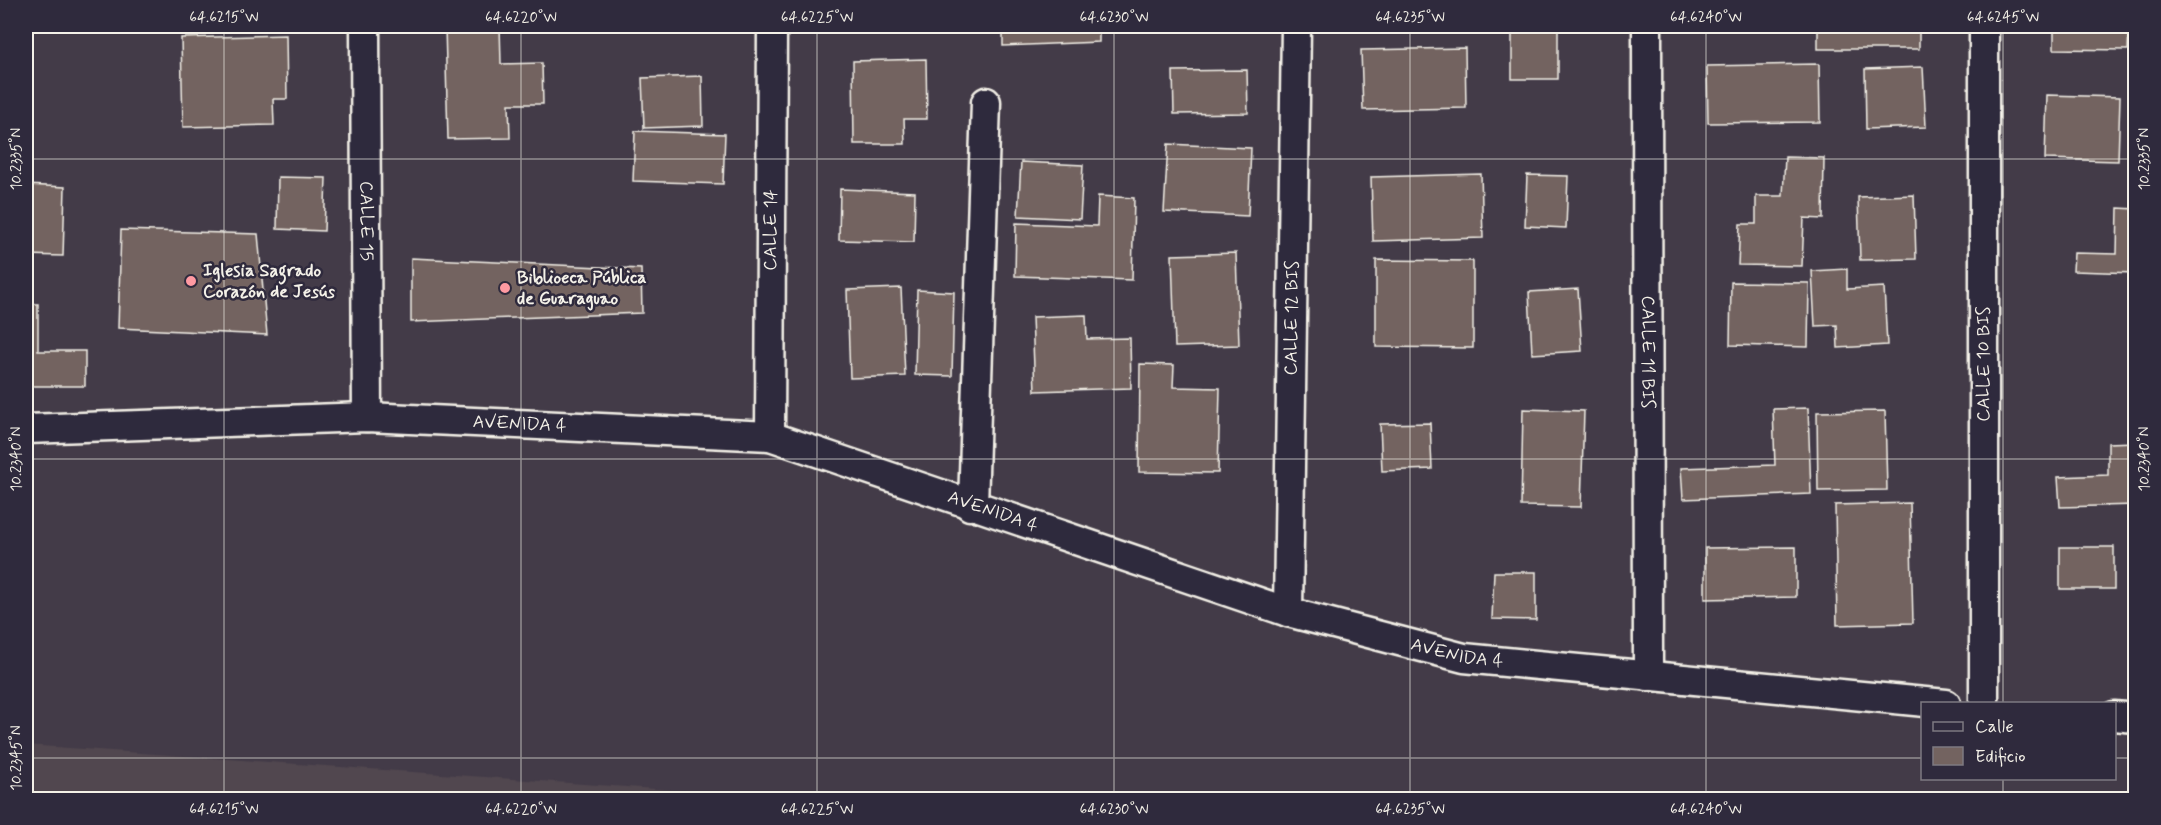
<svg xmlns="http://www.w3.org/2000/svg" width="2161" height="825" font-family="Mynerve,sans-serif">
	<rect width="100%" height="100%" fill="#433b48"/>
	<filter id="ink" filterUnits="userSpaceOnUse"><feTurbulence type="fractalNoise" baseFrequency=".0167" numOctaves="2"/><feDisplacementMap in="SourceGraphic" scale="12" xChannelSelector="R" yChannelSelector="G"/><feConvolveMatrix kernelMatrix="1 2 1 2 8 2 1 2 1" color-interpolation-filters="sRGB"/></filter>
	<g filter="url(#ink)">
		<path fill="#51474f" d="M 26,745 L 800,799 L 26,799 Z"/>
		<path fill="#736360" stroke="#f4f1e8" stroke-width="1.5" d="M 445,26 L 500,26 L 501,64 L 542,63 L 543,104 L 509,104 L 510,138 L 448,139 Z
			M 1003,26 L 1099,26 L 1099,42 L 1003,46 Z
			M 1818,26 L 1919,26 L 1919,49 L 1818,49 Z
			M 2054,26 L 2136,26 L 2136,28 L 2129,28 L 2128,50 L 2054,49 Z
			M 1512,28 L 1558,28 L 1558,79 L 1512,79 Z
			M 286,35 L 287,99 L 273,99 L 274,125 L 183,127 L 181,38 Z
			M 1465,48 L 1466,108 L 1363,110 L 1361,50 Z
			M 926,59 L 927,119 L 904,119 L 905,144 L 854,144 L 853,61 Z
			M 1819,64 L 1820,122 L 1708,123 L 1707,66 Z
			M 1923,67 L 1926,127 L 1866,129 L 1865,69 Z
			M 1247,70 L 1248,113 L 1174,114 L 1173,71 Z
			M 702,76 L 703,126 L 644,128 L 642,78 Z
			M 2047,95 L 2120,97 L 2118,161 L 2045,159 Z
			M 635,131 L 725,134 L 723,184 L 633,181 Z
			M 1168,144 L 1251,148 L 1248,216 L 1164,212 Z
			M 1785,157 L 1824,158 L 1823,219 L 1804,218 L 1802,266 L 1738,265 L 1740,224 L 1756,224 L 1756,196 L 1783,196 Z
			M 1021,162 L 1083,165 L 1080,219 L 1018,216 Z
			M 1481,174 L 1483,238 L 1373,241 L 1371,177 Z
			M 1527,175 L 1568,176 L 1566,228 L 1525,226 Z
			M 278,177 L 326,178 L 324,231 L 277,229 Z
			M 26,185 L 65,187 L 63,256 L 26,255 Z
			M 840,189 L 915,192 L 914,242 L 839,240 Z
			M 1914,195 L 1916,259 L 1860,260 L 1858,197 Z
			M 1098,196 L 1134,198 L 1132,280 L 1015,276 L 1016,223 L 1097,226 Z
			M 2118,208 L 2136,209 L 2136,273 L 2073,271 L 2074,253 L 2117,254 Z
			M 121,230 L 258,234 L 267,335 L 118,328 Z
			M 1236,253 L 1239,345 L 1175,347 L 1172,255 Z
			M 411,258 L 641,269 L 642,313 L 411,322 Z
			M 1376,260 L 1473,261 L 1473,348 L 1376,347 Z
			M 1847,269 L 1847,289 L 1884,287 L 1887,345 L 1838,348 L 1837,325 L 1815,326 L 1812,271 Z
			M 1731,282 L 1809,283 L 1808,347 L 1730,345 Z
			M 901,288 L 905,376 L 850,378 L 847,290 Z
			M 1578,289 L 1582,351 L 1532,354 L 1529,292 Z
			M 917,290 L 954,292 L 952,376 L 915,375 Z
			M 26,304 L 38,304 L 38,351 L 85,351 L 85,386 L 26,386 Z
			M 1086,315 L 1087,339 L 1130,338 L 1131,388 L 1035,391 L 1032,317 Z
			M 1140,364 L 1174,365 L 1173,387 L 1220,388 L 1218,473 L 1139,472 Z
			M 1808,408 L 1811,494 L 1683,499 L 1681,468 L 1775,465 L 1773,409 Z
			M 1523,409 L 1584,411 L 1581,507 L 1521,506 Z
			M 1885,411 L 1887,490 L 1818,491 L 1817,412 Z
			M 1430,423 L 1432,469 L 1382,471 L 1380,424 Z
			M 2136,442 L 2136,505 L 2060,507 L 2058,477 L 2108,475 L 2108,443 Z
			M 1910,503 L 1913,623 L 1837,625 L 1835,505 Z
			M 1796,547 L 1796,597 L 1705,599 L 1705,548 Z
			M 2060,547 L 2114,547 L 2114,589 L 2060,589 Z
			M 1494,572 L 1536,572 L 1536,620 L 1492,619 Z"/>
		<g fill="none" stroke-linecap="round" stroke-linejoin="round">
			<g stroke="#f4f1e8" stroke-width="33">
				<g id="minor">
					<path id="s1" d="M 365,26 L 367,417"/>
					<path id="s2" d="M 1647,26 L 1648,676"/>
					<path id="s3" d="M 26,429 L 367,417 L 770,436 L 1288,612 L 1464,658 L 1946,704"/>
					<path id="s4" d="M 770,436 L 772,26"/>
					<path d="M 970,506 L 973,505 L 986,102"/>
					<path id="s5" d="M 1288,612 L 1296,26"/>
					<path d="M 1984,704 L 1984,26"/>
					<path d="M 2114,716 L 2136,718"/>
				</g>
			</g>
			<use href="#minor" stroke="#2f2a3d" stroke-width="28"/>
		</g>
	</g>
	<path fill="none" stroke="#f4f1e8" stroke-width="1.5" stroke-opacity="0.45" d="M 224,26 L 224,800M 521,26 L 521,800M 817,26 L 817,800M 1114,26 L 1114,800M 1410,26 L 1410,800M 1706,26 L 1706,800M 2003,26 L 2003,704M 26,159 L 2136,159M 26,459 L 2136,459M 26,758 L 1922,758M 2114,758 L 2136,758M 2003,778 L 2003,800"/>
	<g fill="#ff9aa2" stroke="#2f2a3d" stroke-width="2">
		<circle cx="191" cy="281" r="6"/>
		<circle cx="505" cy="288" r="6"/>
	</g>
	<g text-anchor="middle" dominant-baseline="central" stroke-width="5" stroke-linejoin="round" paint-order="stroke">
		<g font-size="18" fill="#f4f1e8" stroke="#2f2a3d">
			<text stroke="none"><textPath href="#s1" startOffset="195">CALLE 15</textPath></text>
			<text stroke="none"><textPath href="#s4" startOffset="206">CALLE 14</textPath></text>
			<text stroke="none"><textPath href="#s5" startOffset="294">CALLE 12 BIS</textPath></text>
			<text stroke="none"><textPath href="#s2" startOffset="326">CALLE 11 BIS</textPath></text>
			<text transform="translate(1984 364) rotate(-90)">CALLE 10 BIS</text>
			<text stroke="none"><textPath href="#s3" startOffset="494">AVENIDA 4</textPath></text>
			<text stroke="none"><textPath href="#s3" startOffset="980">AVENIDA 4</textPath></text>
			<text stroke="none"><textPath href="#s3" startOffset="1466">AVENIDA 4</textPath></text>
		</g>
		<g font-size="18" font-weight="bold" fill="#f4f1e8" stroke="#2f2a3d" text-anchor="start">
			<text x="203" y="271">Iglesia Sagrado<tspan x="203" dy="21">Corazón de Jesús</tspan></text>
			<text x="517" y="278">Biblioeca Pública<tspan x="517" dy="21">de Guaraguao</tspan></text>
		</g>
	</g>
	<rect width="2161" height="825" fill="none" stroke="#2f2a3d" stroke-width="66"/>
	<rect x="1921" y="702" width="195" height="78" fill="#2f2a3d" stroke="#7e7a81" stroke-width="1.5"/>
	<rect x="1933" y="722" width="30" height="9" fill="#2f2a3d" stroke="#7e7a81" stroke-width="1.5"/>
	<text x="1975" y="732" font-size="18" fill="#f4f1e8">Calle</text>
	<rect x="1933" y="747" width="30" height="18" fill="#736360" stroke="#7e7a81" stroke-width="1.5"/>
	<text x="1975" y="762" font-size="18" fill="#f4f1e8">Edificio</text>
	<rect x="33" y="33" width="2095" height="759" fill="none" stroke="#f4f1e8" stroke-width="2"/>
	<g font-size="15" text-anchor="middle" fill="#f4f1e8">
		<text x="224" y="22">64.6215°W</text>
		<text x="521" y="22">64.6220°W</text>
		<text x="817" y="22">64.6225°W</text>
		<text x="1114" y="22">64.6230°W</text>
		<text x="1410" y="22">64.6235°W</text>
		<text x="1706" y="22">64.6240°W</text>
		<text x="2003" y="22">64.6245°W</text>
		<text transform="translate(2144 159) rotate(-90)" y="5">10.2335°N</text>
		<text transform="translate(16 159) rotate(-90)" y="5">10.2335°N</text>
		<text transform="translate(2144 459) rotate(-90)" y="5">10.2340°N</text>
		<text transform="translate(16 459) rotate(-90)" y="5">10.2340°N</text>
		<text transform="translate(16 758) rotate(-90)" y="5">10.2345°N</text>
		<text x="224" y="814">64.6215°W</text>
		<text x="521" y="814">64.6220°W</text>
		<text x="817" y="814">64.6225°W</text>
		<text x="1114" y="814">64.6230°W</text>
		<text x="1410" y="814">64.6235°W</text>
		<text x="1706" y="814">64.6240°W</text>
	</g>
</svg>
